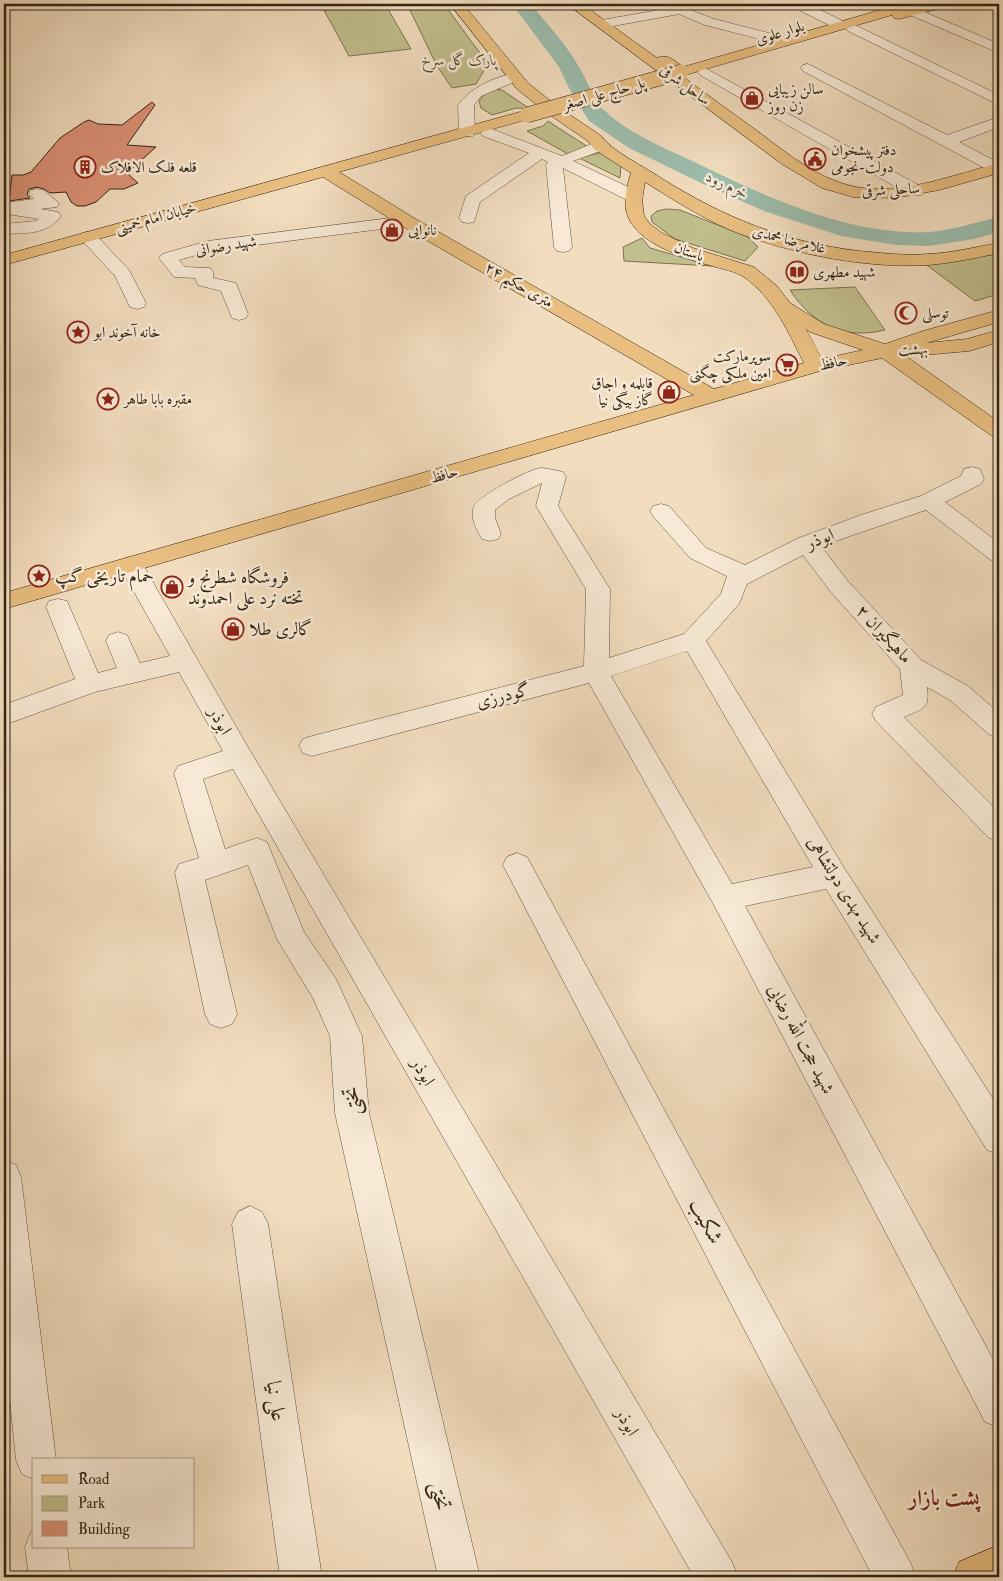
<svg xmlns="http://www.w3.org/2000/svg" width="1003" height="1581" font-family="'IM FELL Double Pica',Amiri,serif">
	<rect width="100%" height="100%" fill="#f2ddbf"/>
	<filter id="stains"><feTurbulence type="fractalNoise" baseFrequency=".004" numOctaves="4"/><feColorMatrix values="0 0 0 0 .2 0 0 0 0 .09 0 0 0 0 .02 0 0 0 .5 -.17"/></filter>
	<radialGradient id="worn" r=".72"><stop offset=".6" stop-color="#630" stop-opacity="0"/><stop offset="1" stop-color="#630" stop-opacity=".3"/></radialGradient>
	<path fill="#c1bf8d" stroke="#7a7250" d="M 385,4 L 411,49 L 349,56 L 324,10 Z
		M 407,4 L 444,4 L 488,64 L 476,84 L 452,88 L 437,66 Z
		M 494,89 L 502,90 L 530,109 L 516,108 L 492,115 L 481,108 L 479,101 L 486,92 Z
		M 548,121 L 588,147 L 568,154 L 527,131 L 543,126 Z
		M 603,152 L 621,164 L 620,178 L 579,158 Z
		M 666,209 L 680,210 L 748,237 L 758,247 L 745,261 L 675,239 L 652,222 L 651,216 L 657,211 Z
		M 642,238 L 650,248 L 712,266 L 624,261 L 623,247 Z
		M 999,254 L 999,294 L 975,301 L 924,263 Z
		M 855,287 L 885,330 C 844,340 813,325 790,290 Z"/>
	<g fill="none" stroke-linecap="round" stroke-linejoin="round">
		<path fill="#9cbdad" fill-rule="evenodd" d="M 512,4 L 531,4 C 546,23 567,45 579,67 C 588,81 593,101 606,112 C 629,133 660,146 688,159 C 760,194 847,236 929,232 C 953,230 976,222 999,217 L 999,232 L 974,239 L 929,246 L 896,245 L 841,236 L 764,211 L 699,182 L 629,148 L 589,121 L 569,88 L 559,67 Z"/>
	</g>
	<path fill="#db9076" stroke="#332614" d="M 152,102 L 155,105 L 127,145 L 156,147 L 127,173 L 138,183 L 124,189 L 110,189 L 96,202 L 85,206 L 77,206 L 71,202 L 66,192 L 50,193 L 44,189 L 37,187 L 29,189 L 27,194 L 30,198 L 9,201 L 12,175 L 23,175 L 31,172 L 60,138 L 84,122 L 89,120 L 98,124 L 122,125 Z"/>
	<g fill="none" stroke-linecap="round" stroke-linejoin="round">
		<g stroke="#63543f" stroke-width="1">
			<path id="minor" d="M 667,4 L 698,4 L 691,10 L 714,19 L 788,38 L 790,41 L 783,45 L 705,25 L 679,14 L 602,28 L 595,24 L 602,20 L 670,8 Z
				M 791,4 L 808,4 L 845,22 L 847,25 L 840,29 L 835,28 L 793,7 Z
				M 913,7 L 999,44 L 999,53 L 908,14 L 906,11 Z
				M 853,24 L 999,95 L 999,105 L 848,31 L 846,28 Z
				M 808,64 L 947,135 L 999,117 L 999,127 L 959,142 L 999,163 L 999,174 L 992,172 L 803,71 L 801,68 L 803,65 Z
				M 705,68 L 922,187 L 924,191 L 922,195 L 910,195 L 700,75 L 698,72 L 700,69 Z
				M 514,73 L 519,74 L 521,77 L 519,80 L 481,96 L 474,105 L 475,133 L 473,136 L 461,136 L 459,133 L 458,105 C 471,87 493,78 514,73 Z
				M 489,128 L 562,156 L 594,143 L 606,143 L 608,146 L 606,149 L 573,161 L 641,193 L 643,197 L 641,201 L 629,201 L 563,168 L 572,247 L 569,251 L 563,252 L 557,251 L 554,247 L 546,165 L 548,162 L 542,159 L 480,202 L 474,222 L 468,223 L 462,222 L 459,218 L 466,196 L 529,153 L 483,136 L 481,133 L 483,130 Z
				M 37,189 L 43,190 L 59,203 L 57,207 L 40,209 L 58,212 L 61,216 C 47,235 25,233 4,234 L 4,224 L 36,221 L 39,219 L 7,214 L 4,210 L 11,202 L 34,199 L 29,194 L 31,190 Z
				M 391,218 L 397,219 L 400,223 L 397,227 L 210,251 L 179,260 L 185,267 L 210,268 L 213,272 L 213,278 L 236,283 L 248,314 L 246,318 L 239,320 L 232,318 L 221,291 L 198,285 L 195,278 L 174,277 L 159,258 L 162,254 L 208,241 Z
				M 88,232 L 94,233 L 129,270 L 146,303 L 144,307 L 137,309 L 130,307 L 115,276 L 79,237 L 82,233 Z
				M 972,467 L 980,469 L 984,479 L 981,484 L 945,502 L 999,543 L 999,563 L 991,560 L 926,510 L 821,546 L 847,580 L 921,660 L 968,686 L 999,713 L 999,738 L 990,735 L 950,700 L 927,687 C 930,710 923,708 904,717 L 999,812 L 999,841 L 989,838 L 876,721 L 872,714 L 876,707 L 903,695 L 900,669 L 831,592 L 803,555 L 747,584 L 739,604 L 706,641 L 843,866 L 999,1108 L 999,1154 L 987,1150 L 826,889 L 745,906 L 999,1370 L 999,1427 L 985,1422 L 715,907 L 589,683 L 312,756 L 303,753 L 299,746 L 303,739 L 312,736 L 584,666 L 586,589 L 536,506 L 542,483 L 509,499 L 495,510 L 495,518 L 501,534 L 498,539 L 490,541 L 482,539 C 477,531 469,516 474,506 C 479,496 529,469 541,468 C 545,468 558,471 563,472 L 566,477 L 558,506 L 610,589 L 609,658 L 684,634 L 721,594 L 727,576 L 690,558 L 653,516 L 650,511 L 653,506 L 661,504 L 669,506 L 706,548 L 745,565 L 799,538 L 861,515 L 921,496 L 961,476 L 964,469 ZM 687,651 L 813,867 L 732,884 L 611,676 Z
				M 131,557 L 139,559 L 143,565 L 249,749 L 732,1562 L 738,1577 L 694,1577 L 233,769 L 203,779 L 225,849 L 257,838 L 267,842 L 304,932 L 336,979 L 362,1036 L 369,1113 L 480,1577 L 438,1577 L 335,1113 L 330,1036 L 313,998 L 277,939 L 248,865 L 205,880 L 237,1014 L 232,1024 L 221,1028 L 210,1024 L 205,1014 L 175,873 L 179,864 L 199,858 L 174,773 L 178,766 L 223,751 L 179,672 L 95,692 L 4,725 L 4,705 L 75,679 L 46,607 L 49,601 L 58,599 L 67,601 L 98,673 L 117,668 L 106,641 L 109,635 L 118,632 L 127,635 L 140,663 L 170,656 L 119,565 L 123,559 Z
				M 517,853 L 527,857 L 910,1562 L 916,1577 L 873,1577 L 503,865 L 507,857 Z
				M 4,1160 L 16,1165 L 21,1177 L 56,1460 L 34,1460 L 34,1479 L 22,1474 L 16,1460 L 4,1340 Z
				M 250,1206 L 262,1212 L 268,1224 L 322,1577 L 280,1577 L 232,1224 L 238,1212 Z
				M 34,1531 L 34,1547 L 67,1547 L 71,1577 L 29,1577 L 25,1547 L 31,1532 Z"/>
		</g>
		<g stroke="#332614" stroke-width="1">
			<path id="major" d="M 4,4 L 21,4 L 19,7 L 4,11 Z
				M 450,4 L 463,4 L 528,83 L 558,107 L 600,135 C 613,152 643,166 661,178 C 725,218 784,242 859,251 C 882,253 905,256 928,254 C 952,253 975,247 999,243 L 999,253 C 976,258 952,263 928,265 C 865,269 786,253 728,229 C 699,216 672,199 645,182 L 642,200 L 644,216 L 650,224 L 662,233 L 693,248 L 754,267 L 777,286 L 790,303 L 824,324 L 885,344 L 923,331 L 999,310 L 999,322 L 926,343 L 967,339 L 999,330 L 999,342 L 969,351 L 924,355 L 917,353 L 914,349 L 916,347 L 900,352 L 999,422 L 999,438 L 992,436 L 882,358 L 820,371 L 4,609 L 4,593 L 694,395 L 402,226 L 323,177 L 4,265 L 4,255 L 527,110 L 532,112 L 535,115 L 532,118 L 339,172 L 414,218 L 714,389 L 804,363 C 788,332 774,298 744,277 C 735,271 722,269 712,266 C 685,258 632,243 626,210 C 624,198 627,185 631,173 L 594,149 L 588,141 L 547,113 L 517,89 ZM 806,329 L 810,332 L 863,350 L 822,359 Z
				M 567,4 L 582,4 L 657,58 C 667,53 675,61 683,67 L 901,4 L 946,4 L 945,7 L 899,19 L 894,18 L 892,15 L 682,76 C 706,94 731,112 756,130 C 791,156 826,187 873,189 C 917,190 957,174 999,163 L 999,173 L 939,190 L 895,198 L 853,197 L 822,188 L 782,164 Z
				M 999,1545 L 999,1577 L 953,1577 L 959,1562 Z"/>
		</g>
		<use href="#minor" fill="#f7e9d5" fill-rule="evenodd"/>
		<use href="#major" fill="#e9be80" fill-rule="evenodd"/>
		<g stroke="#332614" stroke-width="16" stroke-linecap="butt">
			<path id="major-bridge" d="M 527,115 L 681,72"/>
		</g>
		<use href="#major-bridge" stroke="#e9be80" stroke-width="15"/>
	</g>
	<defs>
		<g id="shop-ring" transform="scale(1.125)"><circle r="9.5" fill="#f7e9d5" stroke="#8f2418" stroke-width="1.5"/><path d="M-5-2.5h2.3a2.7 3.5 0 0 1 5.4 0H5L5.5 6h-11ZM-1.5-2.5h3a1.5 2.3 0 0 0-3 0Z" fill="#8f2418"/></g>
		<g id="civic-ring" transform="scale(1.125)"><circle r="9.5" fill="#f7e9d5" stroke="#8f2418" stroke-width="1.5"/><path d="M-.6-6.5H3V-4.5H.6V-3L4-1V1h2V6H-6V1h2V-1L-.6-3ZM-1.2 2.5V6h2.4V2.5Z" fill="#8f2418"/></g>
		<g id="building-ring" transform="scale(1.125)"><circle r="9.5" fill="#f7e9d5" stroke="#8f2418" stroke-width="1.5"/><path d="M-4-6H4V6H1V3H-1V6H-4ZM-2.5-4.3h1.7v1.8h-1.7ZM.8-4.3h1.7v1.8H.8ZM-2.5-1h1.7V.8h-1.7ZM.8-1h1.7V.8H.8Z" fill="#8f2418"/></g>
		<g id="library-ring" transform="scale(1.125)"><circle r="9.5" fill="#f7e9d5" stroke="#8f2418" stroke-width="1.5"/><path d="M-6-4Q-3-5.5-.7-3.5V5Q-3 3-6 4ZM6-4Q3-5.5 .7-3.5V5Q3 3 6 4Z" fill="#8f2418"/></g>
		<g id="mosque-ring" transform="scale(1.125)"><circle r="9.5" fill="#f7e9d5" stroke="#8f2418" stroke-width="1.5"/><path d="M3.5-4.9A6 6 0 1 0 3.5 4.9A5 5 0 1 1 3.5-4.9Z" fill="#8f2418"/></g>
		<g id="sight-ring" transform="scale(1.125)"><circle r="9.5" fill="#f7e9d5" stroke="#8f2418" stroke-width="1.5"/><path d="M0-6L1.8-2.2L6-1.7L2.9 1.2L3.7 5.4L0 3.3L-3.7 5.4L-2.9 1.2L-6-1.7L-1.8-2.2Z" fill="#8f2418"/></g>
		<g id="supermarket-ring" transform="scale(1.125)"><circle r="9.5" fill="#f7e9d5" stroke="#8f2418" stroke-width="1.5"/><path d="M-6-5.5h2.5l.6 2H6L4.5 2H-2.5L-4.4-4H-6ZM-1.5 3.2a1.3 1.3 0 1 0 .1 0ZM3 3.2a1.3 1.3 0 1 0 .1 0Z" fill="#8f2418"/></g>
	</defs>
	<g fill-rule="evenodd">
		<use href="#shop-ring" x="752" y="98"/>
		<use href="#civic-ring" x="815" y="159"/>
		<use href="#building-ring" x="85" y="167"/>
		<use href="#shop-ring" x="392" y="230"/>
		<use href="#library-ring" x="797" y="272"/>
		<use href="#mosque-ring" x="906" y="313"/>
		<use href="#sight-ring" x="78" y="332"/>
		<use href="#supermarket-ring" x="787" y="365"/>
		<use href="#shop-ring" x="669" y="392"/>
		<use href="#sight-ring" x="108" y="399"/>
		<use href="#sight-ring" x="39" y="576"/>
		<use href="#shop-ring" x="172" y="587"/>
		<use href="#shop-ring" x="233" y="629"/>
	</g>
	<g text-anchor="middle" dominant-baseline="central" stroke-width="5" stroke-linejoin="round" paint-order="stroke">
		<g font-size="15" fill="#332614" stroke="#f7e9d5">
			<text transform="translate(780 33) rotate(-17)">بلوار علوی</text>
			<text transform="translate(685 85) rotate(36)">ساحل شرقی</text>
			<text transform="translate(604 94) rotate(-16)">پل حاج علی اصغر</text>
			<text transform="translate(891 190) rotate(-3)">ساحلی شرقی</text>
			<text transform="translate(156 218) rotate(-15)">خیابان امام خمینی</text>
			<text transform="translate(789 240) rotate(14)">غلامرضا محمدی</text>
			<text transform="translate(226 246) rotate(-9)">شهید رضوانی</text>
			<text transform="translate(689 252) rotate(20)">باستان</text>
			<text transform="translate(519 285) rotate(30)">۲۴ متری حکیم</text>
			<text transform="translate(913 350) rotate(-3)">بهشت</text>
			<text transform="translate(833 363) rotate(-13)">حافظ</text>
			<text transform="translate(444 475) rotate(-16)">حافظ</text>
		</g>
		<g font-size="15" font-style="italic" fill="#564c32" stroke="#f7e9d5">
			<text x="459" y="60">پارک گل سرخ</text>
		</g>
		<g font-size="15" fill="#332614" stroke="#f7e9d5" text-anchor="start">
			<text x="768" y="89">سالن زیبایی<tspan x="768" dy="17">زن روز</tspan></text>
			<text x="831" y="150">دفتر پیشخوان<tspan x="831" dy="17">دولت-نجومی</tspan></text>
			<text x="101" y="167">قلعه فلک الافلاک</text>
			<text x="408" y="230">نانوایی</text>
			<text x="813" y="272">شهید مطهری</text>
			<text x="922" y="313">توسلی</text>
			<text x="94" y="332">خانه آخوند ابو</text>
			<text x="771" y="356" text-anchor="end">سوپرمارکت<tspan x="771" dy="17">امین ملکی چگنی</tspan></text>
			<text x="653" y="383" text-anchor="end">قابلمه و اجاق<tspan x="653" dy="17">گاز بیگی نیا</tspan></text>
			<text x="124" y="399">مقبره بابا طاهر</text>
		</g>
		<g font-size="16" font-style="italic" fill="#525342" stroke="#f7e9d5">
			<text transform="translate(727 185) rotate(25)">خرم رود</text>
		</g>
		<g font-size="18" fill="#332614" stroke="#f7e9d5">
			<text transform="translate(820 539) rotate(-22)">ابوذر</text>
			<text transform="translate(884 634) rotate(47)">ماهیگیران ۲</text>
			<text transform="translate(503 696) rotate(-14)">گودرزی</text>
			<text transform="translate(220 721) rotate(61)">ابوذر</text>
			<text transform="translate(844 890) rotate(58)">شهید مهدی دولتشاهی</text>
			<text transform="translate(801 1039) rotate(62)">شهید حجت الله رضایی</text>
			<text transform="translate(423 1072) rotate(60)">ابوذر</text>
			<text transform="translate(627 1422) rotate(60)">ابوذر</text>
		</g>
		<g font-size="18" fill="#332614" stroke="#f7e9d5" text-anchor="start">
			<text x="55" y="576">حمام تاریخی گپ</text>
			<text x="188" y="577">فروشگاه شطرنج و<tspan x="188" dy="21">تخته نرد علی احمدوند</tspan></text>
			<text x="249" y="629">گالری طلا</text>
		</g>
		<g font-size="21" fill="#332614" stroke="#f7e9d5">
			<text transform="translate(352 1101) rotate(-96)">تختی</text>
			<text transform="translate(706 1221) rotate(62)">شکیب</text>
			<text transform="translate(276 1401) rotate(82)">علی نیا</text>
			<text transform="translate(440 1496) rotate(77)">تختی</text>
		</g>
		<g font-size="22" font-weight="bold" fill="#7a1f14" stroke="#f7e9d5">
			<text x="944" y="1498">پشت بازار</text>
		</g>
	</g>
	<rect width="1003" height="1581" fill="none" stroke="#f2ddbf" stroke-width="20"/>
	<rect x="5" y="5" width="993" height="1571" fill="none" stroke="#332614" stroke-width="2.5"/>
	<rect x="10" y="10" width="983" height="1561" fill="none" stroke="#332614"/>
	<rect x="32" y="1458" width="162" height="90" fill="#f7e9d5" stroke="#a99b88"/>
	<rect x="42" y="1475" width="25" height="8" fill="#e9be80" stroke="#a99b88"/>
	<text x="78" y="1484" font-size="15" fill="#332614">Road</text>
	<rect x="42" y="1496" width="25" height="15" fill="#c1bf8d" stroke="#a99b88"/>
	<text x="78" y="1508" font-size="15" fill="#332614">Park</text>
	<rect x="42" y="1521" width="25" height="15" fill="#db9076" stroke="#a99b88"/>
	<text x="78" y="1534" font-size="15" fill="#332614">Building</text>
	<rect width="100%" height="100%" filter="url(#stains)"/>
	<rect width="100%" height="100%" fill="url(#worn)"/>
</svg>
